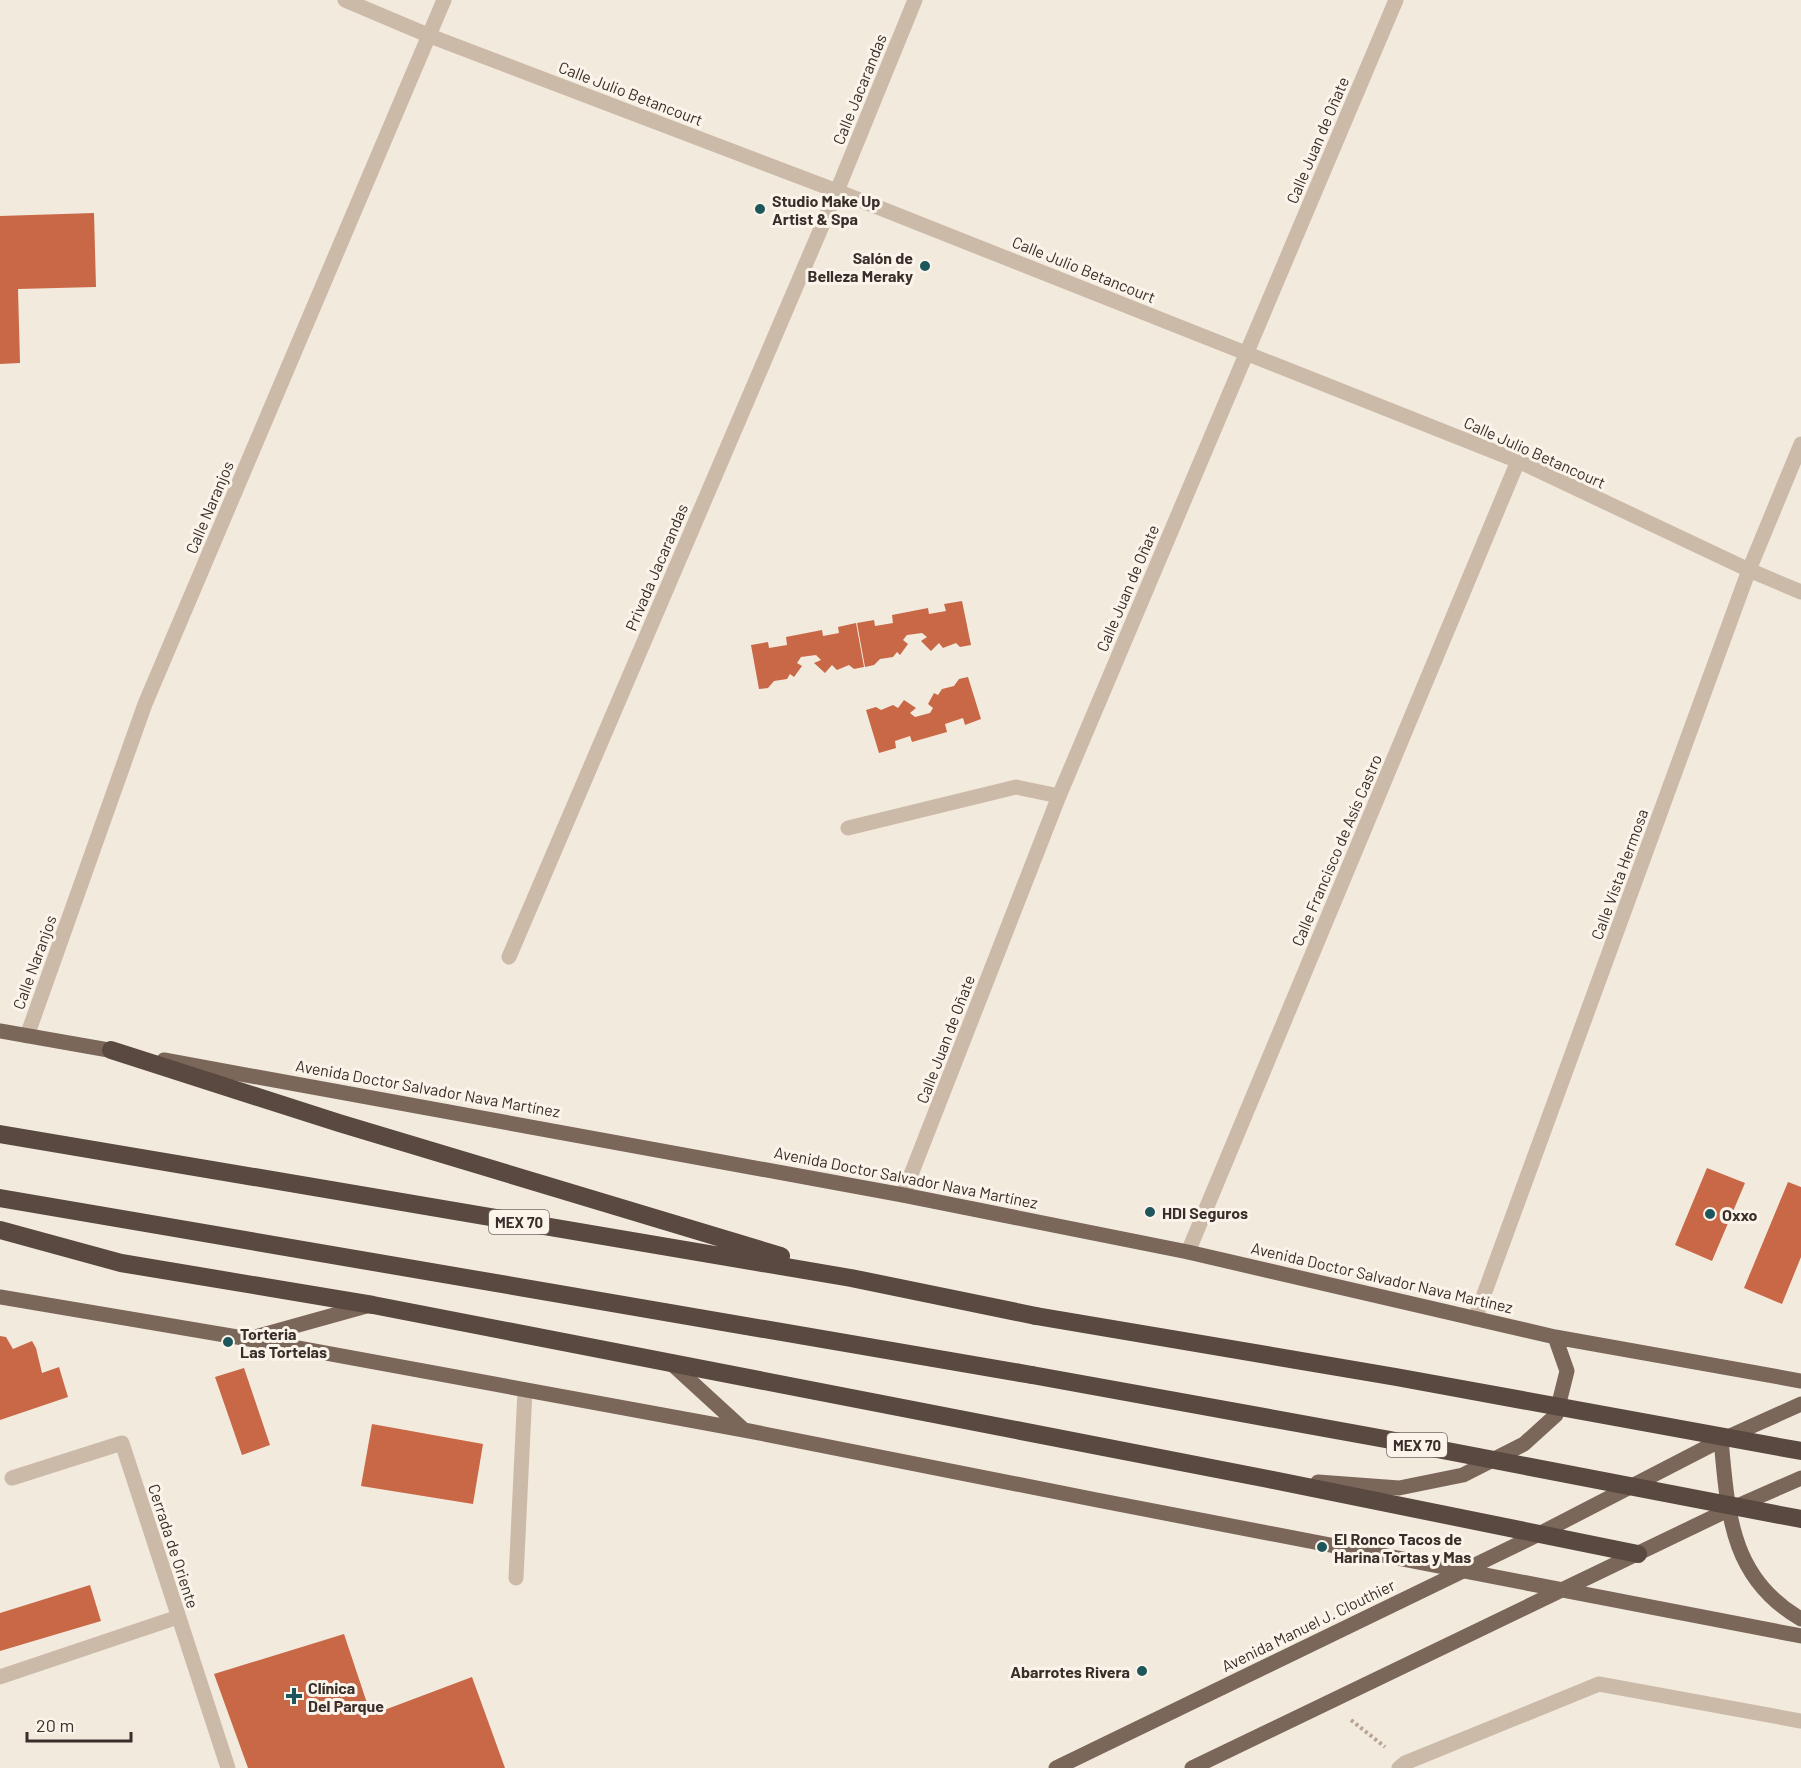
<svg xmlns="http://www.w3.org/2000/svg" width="1801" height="1768" font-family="Barlow,sans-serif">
	<rect width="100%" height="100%" fill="#f3eade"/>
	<path fill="#c96846" d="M 94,213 L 96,287 L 18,289 L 20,363 L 0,364 L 0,216 Z
		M 962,601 L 971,645 L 960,647 L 956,643 L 943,648 L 939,643 L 931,651 L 921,641 L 927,637 L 922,633 L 907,635 L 903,640 L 908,644 L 900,655 L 897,652 L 893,657 L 880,659 L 874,665 L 865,667 L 857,623 L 874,620 L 875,626 L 893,623 L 892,615 L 928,608 L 929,614 L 946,611 L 944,604 Z
		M 856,623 L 864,667 L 854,669 L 849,665 L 837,670 L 832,665 L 825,673 L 814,663 L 821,660 L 816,655 L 801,657 L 797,663 L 802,666 L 794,677 L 790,674 L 787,679 L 774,681 L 768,688 L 759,689 L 751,645 L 768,642 L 769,648 L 787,645 L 786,637 L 822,630 L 823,636 L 839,633 L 838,627 Z
		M 968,677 L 981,719 L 965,725 L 963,718 L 945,724 L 947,732 L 912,742 L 910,736 L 895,741 L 896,748 L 879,753 L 866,710 L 876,707 L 881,710 L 893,705 L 898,708 L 904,700 L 916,708 L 910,713 L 915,717 L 930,713 L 933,708 L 928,704 L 934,693 L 938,695 L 942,689 L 954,686 L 959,679 Z
		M 1707,1168 L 1745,1183 L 1712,1261 L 1675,1245 Z
		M 1788,1182 L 1801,1187 L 1801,1257 L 1782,1304 L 1744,1288 Z
		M 0,1336 L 6,1337 L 13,1349 L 32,1341 L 36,1348 L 42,1373 L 59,1367 L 68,1397 L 0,1420 Z
		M 244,1368 L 270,1445 L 242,1455 L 215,1377 Z
		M 372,1424 L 483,1444 L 473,1504 L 361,1486 Z
		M 90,1585 L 101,1621 L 0,1651 L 0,1613 Z
		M 344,1634 L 371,1715 L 472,1677 L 505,1768 L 248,1768 L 214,1674 Z"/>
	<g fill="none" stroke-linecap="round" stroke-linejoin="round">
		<path stroke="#b8a493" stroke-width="4" stroke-dasharray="3 3" stroke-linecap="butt" d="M 1351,1720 L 1385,1747"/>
		<path stroke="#ccbaa9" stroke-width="15" d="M 345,0 L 430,36 L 837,191 L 1518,461 L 1749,570 L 1801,592
			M 848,828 L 1016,787 L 1059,796
			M 509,957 L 837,191 L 915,0
			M 27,1036 L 145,704 L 444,0
			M 903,1195 L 1059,796 L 1396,0
			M 1188,1252 L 1518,461
			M 1475,1319 L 1749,570 L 1801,444
			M 12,1478 L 122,1443 L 228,1768
			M 516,1578 L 525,1390
			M 0,1677 L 178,1617
			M 1399,1768 L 1405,1763 L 1599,1684 L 1801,1721"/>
		<path stroke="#7b665a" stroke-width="15" d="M 0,1031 L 120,1052
			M 164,1060 L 903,1195 L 1188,1252 L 1555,1337 L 1801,1381
			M 0,1297 L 249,1339 L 744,1430 L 1097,1500 L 1801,1636
			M 255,1337 L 370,1305
			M 673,1365 L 744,1430
			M 1721,1440 C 1728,1513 1730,1578 1801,1619
			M 1318,1482 L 1399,1488 L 1463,1475 L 1524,1444 L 1556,1415 L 1567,1371 L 1555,1337
			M 1056,1768 L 1537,1535 L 1721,1440 L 1801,1404
			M 1192,1768 L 1728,1510 L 1801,1478"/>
		<path stroke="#5a4940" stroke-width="18" d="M 111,1050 L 339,1123 L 781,1256
			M 0,1134 L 851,1278 L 1036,1316
			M 0,1198 L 1032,1375
			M 0,1230 L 121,1263 L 373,1305 L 1268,1479 L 1638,1554"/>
		<path stroke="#5a4940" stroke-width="18" d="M 1036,1316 L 1396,1377 L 1801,1451
			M 1032,1375 L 1385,1439 L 1801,1519"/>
	</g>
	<g fill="#1d575c" stroke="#fbf4eb" stroke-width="2">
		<circle cx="760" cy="209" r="6"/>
		<circle cx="925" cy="266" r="6"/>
		<circle cx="1150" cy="1212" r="6"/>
		<circle cx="1710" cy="1214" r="6"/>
		<circle cx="228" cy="1342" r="6"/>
		<circle cx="1322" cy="1547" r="6"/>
		<circle cx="1142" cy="1671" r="6"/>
		<path d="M291 1687h6v6h6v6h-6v6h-6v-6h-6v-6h6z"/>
	</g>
	<g text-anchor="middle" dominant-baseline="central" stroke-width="6" stroke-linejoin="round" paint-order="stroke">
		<g fill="#fbf4eb" stroke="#736963" stroke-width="1.5">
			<rect x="489" y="1210" width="60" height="24" rx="4.5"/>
			<rect x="1387" y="1433" width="60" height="24" rx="4.5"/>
		</g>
		<g font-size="15" font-weight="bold" fill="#392e29">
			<text x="519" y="1222">MEX 70</text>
			<text x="1417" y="1445">MEX 70</text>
		</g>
		<g font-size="16" fill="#392e29" stroke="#fbf4eb">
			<text transform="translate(859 89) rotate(-68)">Calle Jacarandas</text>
			<text transform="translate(631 93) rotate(21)">Calle Julio Betancourt</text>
			<text transform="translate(1317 140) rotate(-67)">Calle Juan de Oñate</text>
			<text transform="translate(1084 269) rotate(22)">Calle Julio Betancourt</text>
			<text transform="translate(1535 452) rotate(24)">Calle Julio Betancourt</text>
			<text transform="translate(209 507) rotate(-67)">Calle Naranjos</text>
			<text transform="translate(656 567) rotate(-67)">Privada Jacarandas</text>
			<text transform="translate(1127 588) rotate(-67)">Calle Juan de Oñate</text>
			<text transform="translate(1336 850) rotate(-67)">Calle Francisco de Asís Castro</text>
			<text transform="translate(1619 874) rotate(-70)">Calle Vista Hermosa</text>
			<text transform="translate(34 962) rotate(-70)">Calle Naranjos</text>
			<text transform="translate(945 1039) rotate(-69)">Calle Juan de Oñate</text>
			<text transform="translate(428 1088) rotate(10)">Avenida Doctor Salvador Nava Martínez</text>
			<text transform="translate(906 1177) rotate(11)">Avenida Doctor Salvador Nava Martínez</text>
			<text transform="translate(1382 1277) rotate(13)">Avenida Doctor Salvador Nava Martínez</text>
			<text transform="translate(174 1546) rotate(72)">Cerrada de Oriente</text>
			<text transform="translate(1308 1625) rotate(-26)">Avenida Manuel J. Clouthier</text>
		</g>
		<g font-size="16" font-weight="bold" fill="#392e29" stroke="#fbf4eb" text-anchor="start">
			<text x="772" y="200">Studio Make Up<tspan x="772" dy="18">Artist &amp; Spa</tspan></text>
			<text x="913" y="257" text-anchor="end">Salón de<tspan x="913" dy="18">Belleza Meraky</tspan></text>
			<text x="1162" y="1212">HDI Seguros</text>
			<text x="1722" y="1214">Oxxo</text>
			<text x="240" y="1333">Torteria<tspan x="240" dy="18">Las Tortelas</tspan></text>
			<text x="1334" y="1538">El Ronco Tacos de<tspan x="1334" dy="18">Harina Tortas y Mas</tspan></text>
			<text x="1130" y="1671" text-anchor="end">Abarrotes Rivera</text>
			<text x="308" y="1687">Clínica<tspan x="308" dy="18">Del Parque</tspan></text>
		</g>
	</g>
	<path d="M27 1732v9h104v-9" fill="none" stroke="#392e29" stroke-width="3"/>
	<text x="36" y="1732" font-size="18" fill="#392e29" stroke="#fbf4eb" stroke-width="4.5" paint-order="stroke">20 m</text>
</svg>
